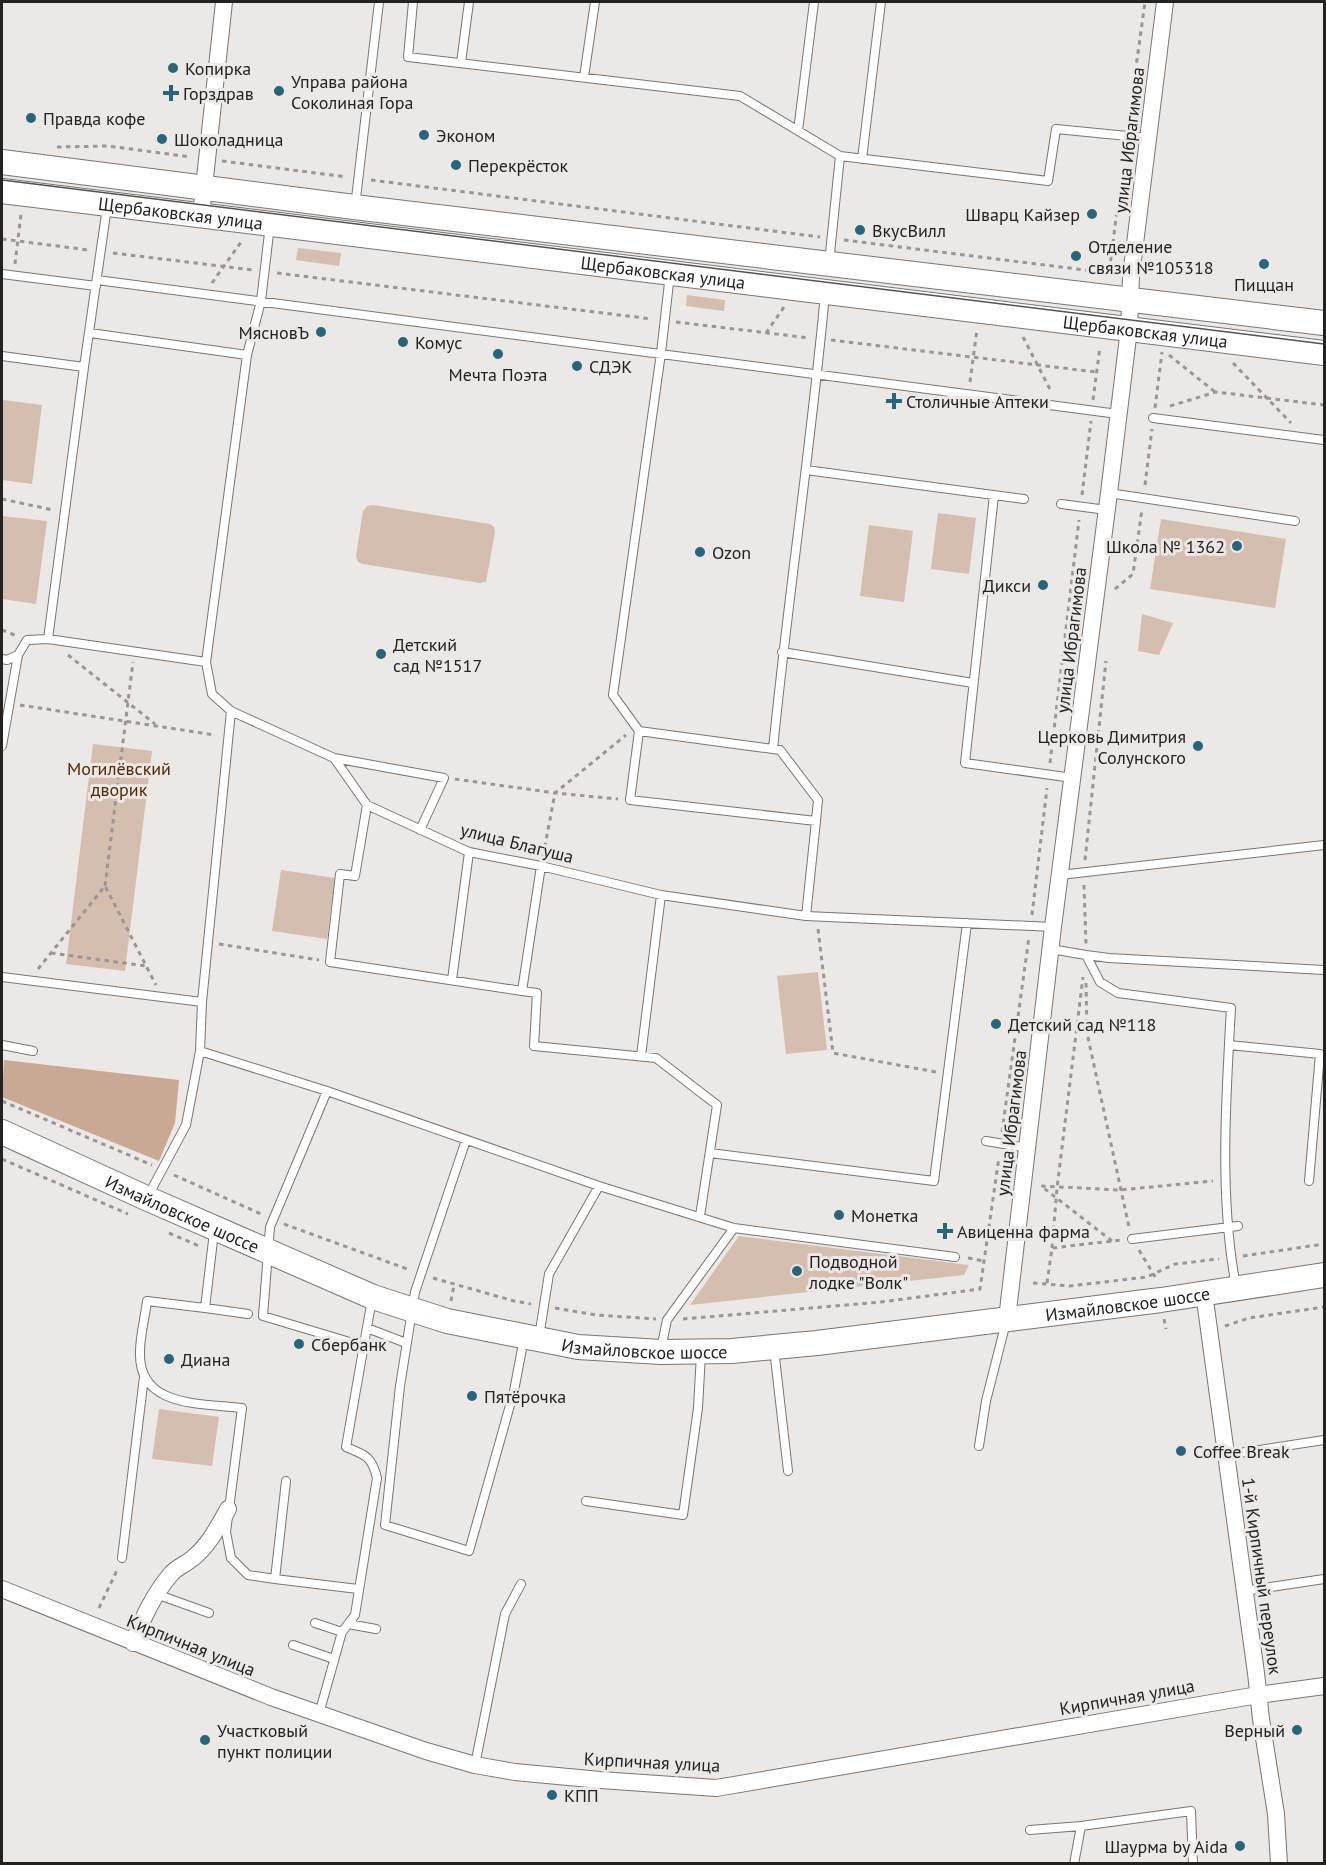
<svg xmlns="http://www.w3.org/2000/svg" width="1326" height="1865" font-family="'PT Sans',sans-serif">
	<rect width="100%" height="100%" fill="#ece8e5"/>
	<path fill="#d5beaf" d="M 298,248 L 341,253 L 339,266 L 296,260 Z
		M 687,295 L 725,300 L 724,311 L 686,306 Z
		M 3,400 L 42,405 L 32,484 L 2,480 Z
		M 373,505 L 490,524 L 494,527 L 495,532 L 486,582 L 480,583 L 363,564 L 358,562 L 356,556 L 363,511 L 367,506 Z
		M 938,513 L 976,518 L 969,574 L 931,569 Z
		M 2,516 L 47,521 L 36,604 L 2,599 Z
		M 1161,519 L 1286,539 L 1275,608 L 1150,589 Z
		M 869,525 L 913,531 L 904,602 L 860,596 Z
		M 1142,614 L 1173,623 L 1159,655 L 1138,651 Z
		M 93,744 L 152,751 L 125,971 L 66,964 Z
		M 281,870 L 335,878 L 327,939 L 272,931 Z
		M 818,972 L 827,1050 L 786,1054 L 777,976 Z
		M 739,1236 L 969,1265 L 964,1275 L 690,1305 Z
		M 159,1409 L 219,1417 L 212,1466 L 152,1459 Z"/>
	<path fill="#c9a993" d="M 4,1060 L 179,1080 L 175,1123 L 159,1161 L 2,1097 Z"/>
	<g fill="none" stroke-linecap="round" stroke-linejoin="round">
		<g stroke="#797572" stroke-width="10">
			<path id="service" d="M 413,2 L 408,57 L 740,96 L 840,156
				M 461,63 L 469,2
				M 584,77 L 595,2
				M 798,131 L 814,2
				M 862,159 L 881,2
				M 355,207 L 379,2
				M 829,263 L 840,156 L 1048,181 L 1056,129 L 1148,138
				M 2,274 L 96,286
				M 670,274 L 661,353 L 613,695 L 639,731 L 780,750 L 818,800 L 816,821
				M 97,280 L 1118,414
				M 90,333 L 247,355
				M 2,356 L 84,367 L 107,207
				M 1153,418 L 1324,440
				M 806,470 L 1024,499
				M 1109,493 L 1295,521
				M 994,495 L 965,763 L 1073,778
				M 1061,504 L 1107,510
				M 48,639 L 84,367
				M 782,652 L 973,683
				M 2,659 L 7,660 L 18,655
				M 206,662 L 247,355 L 261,301 L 270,225
				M 639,731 L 630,800 L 816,821 L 806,916
				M 2,746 L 18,655 L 27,640 L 48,639 L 206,662 L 212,694 L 231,711 L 334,758 L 367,805 L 469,852 L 541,866 L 661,895 L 806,916 L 1053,927
				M 773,749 C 788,597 811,446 825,294
				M 334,758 L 444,778 L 420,830
				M 367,805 L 355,876 L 340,874 L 330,962 L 522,991 L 541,866
				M 1060,875 L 1324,845
				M 1051,949 L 1086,955 L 1100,982 L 1118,993 L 1231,1008 C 1226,1097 1219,1198 1236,1286
				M 1086,955 L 1109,958 L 1324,970
				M 2,977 L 202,1002
				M 452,980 L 469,852
				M 522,991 L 537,993 L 534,1046 L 656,1058 L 717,1105 L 700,1216
				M 2,1045 L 33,1051
				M 1229,1045 L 1320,1054 L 1309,1181
				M 200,1051 L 327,1091 L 599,1186 L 734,1228 L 955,1257
				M 641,1056 L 661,895
				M 327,1091 L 270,1227 L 263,1316 L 363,1346
				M 466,1140 L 415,1292 L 400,1386 L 385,1525 L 469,1551 L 514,1391 L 524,1338
				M 986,1141 L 1028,1148
				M 710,1153 L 934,1181 L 967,923
				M 148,1196 L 186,1125 L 200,1051 L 202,1002 L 231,711
				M 214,1232 L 205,1308 L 248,1314
				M 1132,1239 L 1238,1226
				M 205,1308 L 147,1301 C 145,1318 140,1335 140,1352 C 138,1408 202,1403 242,1408 L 226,1532 L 231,1558 L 248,1575 L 275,1579
				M 367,1328 L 406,1343
				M 539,1337 L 549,1274 L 599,1186
				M 661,1349 L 667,1320 L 734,1228
				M 774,1349 L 788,1471
				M 979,1446 L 986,1401 L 1006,1322
				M 1226,1455 L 1324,1440
				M 286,1481 L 275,1579 L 358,1589
				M 586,1501 L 683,1515 L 698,1408 L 701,1354
				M 122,1558 L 144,1377
				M 1244,1591 L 1324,1579
				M 156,1594 L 209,1613
				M 315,1623 L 342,1632
				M 348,1624 L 376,1629
				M 293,1645 L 334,1659
				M 319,1714 L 342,1632 L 355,1615 L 377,1478 C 372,1457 366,1455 346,1447 L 372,1299
				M 475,1765 L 505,1614 L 521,1584
				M 1030,1830 L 1081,1826
				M 1074,1864 L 1081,1826 L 1191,1811 L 1193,1864"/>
		</g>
		<g stroke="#797572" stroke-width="18">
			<path id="minor" d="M 201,215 L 224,2
				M 1204,1293 L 1256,1673 L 1261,1719 L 1276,1814 L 1279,1864
				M 1007,1319 L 1053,927 L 1109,493 L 1129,329 L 1131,276 L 1165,2
				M 2,1589 L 271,1697 L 426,1751 L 475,1765 L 515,1772 L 600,1780 L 716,1788 L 1258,1695 L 1324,1686
				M 133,1643 C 143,1618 153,1595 171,1574 C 177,1567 186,1564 193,1558 C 209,1545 218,1527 228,1509"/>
		</g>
		<g stroke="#797572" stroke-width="26">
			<g id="secondary">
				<path d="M 2,162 L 354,207 L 1324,323"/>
				<path id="s1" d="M 2,191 L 1324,353"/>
				<path id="s2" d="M 2,1132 L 146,1198 L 373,1297 L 447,1321 L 578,1347 L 661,1352 L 732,1351 L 817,1343 L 1161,1300 L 1324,1275"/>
			</g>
		</g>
		<path stroke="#9a9694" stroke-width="3" stroke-dasharray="4.5 4.5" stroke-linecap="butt" d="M 1128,125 L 1145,2
			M 57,147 L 108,146 L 191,157
			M 222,161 L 347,177
			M 371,180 L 820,237
			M 2,239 L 89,250
			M 844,240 L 1109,273 L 1125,149
			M 113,253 L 253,270
			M 15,264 L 21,214
			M 277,273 L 652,319
			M 212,283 L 241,242
			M 676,322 L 810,338
			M 766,333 L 784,307
			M 1023,337 L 1052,393
			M 831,340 L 1096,372
			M 1169,355 L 1215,392
			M 1233,363 L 1291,423
			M 970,382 L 977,329
			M 1093,400 L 1100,347
			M 1170,406 L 1216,392 L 1324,405
			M 1155,408 L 1162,352
			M 1145,485 L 1152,429
			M 1082,495 L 1091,421
			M 2,499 L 53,510
			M 1115,589 L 1133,574 L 1142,509
			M 2,630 L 17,636
			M 68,655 L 155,724
			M 20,705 L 215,735
			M 1050,763 L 1079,520
			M 455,779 L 555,793 L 618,799
			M 543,856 L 555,793 L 626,735
			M 1085,860 L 1106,661
			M 1084,885 L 1086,944
			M 105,886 L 133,662
			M 1032,915 L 1047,788
			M 818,929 L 833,1053 L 936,1072
			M 219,944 L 319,960
			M 51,953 L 146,966
			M 38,969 L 105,886 L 156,985
			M 1086,983 L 1087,1033 L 1129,1227
			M 2,1101 L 152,1165
			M 1002,1132 L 1029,937
			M 2,1159 L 128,1214
			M 174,1175 L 261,1214
			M 284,1224 L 410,1270
			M 169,1233 L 199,1246
			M 1112,1241 L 1041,1186 L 1120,1190 L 1213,1181
			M 1052,1248 L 1057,1188 L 1083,977
			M 1139,1250 L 1157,1280
			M 1243,1256 L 1324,1244
			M 968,1258 L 984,1261
			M 433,1278 L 514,1301 L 531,1304
			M 1033,1283 L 1070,1286 L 1147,1277 L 1175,1264 L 1219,1259
			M 1047,1283 L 1052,1248 L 1121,1240
			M 451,1301 L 454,1285
			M 555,1308 L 596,1315 L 656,1319
			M 683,1319 L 881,1302 L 980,1289 L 999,1157
			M 1164,1319 L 1166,1329
			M 1225,1326 L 1249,1318 L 1324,1307
			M 99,1608 L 118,1568"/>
		<use href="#service" stroke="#fff" stroke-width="8"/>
		<use href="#minor" stroke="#fff" stroke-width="16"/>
		<use href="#secondary" stroke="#fff" stroke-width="24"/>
		<path stroke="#53504f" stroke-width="1.5" d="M 2,180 L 1324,344"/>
	</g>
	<g fill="#26657b" stroke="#ece8e5" stroke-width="2">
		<circle cx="173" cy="68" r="6"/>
		<circle cx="279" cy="91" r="6"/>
		<path d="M168 84h6v6h6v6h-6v6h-6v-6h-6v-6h6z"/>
		<circle cx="31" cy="118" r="6"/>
		<circle cx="424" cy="135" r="6"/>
		<circle cx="162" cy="139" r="6"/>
		<circle cx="456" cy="165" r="6"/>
		<circle cx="1092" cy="214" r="6"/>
		<circle cx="860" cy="230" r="6"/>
		<circle cx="1076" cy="256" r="6"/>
		<circle cx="1264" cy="264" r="6"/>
		<circle cx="321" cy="332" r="6"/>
		<circle cx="403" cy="342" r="6"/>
		<circle cx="498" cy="354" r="6"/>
		<circle cx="577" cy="366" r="6"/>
		<path d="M891 392h6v6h6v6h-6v6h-6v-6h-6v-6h6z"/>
		<circle cx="1237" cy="546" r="6"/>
		<circle cx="700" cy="552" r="6"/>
		<circle cx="1043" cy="585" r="6"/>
		<circle cx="381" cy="654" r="6"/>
		<circle cx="1198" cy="746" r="6"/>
		<circle cx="996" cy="1024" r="6"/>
		<circle cx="839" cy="1215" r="6"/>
		<path d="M942 1222h6v6h6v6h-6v6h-6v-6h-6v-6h6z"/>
		<circle cx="797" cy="1271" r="6"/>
		<circle cx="299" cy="1344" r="6"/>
		<circle cx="169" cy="1359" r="6"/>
		<circle cx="472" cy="1396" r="6"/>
		<circle cx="1181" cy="1451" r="6"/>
		<circle cx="1297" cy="1730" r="6"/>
		<circle cx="205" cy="1740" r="6"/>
		<circle cx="552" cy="1795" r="6"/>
		<circle cx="1240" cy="1846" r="6"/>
	</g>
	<g text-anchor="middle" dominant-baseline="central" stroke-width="6" stroke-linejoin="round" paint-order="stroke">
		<g font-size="18" fill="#242221" stroke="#ece8e5" text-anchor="start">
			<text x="185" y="68">Копирка</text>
			<text x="291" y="81">Управа района<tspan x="291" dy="21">Соколиная Гора</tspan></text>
			<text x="183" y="93">Горздрав</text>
			<text x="43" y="118">Правда кофе</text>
			<text x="436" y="135">Эконом</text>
			<text x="174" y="139">Шоколадница</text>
			<text x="468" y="165">Перекрёсток</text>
			<text x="1080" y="214" text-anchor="end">Шварц Кайзер</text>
			<text x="872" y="230">ВкусВилл</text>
			<text x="1088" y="246">Отделение<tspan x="1088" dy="21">связи №105318</tspan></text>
			<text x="1264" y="284" text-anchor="middle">Пиццан</text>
			<text x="309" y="332" text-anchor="end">МясновЪ</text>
			<text x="415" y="342">Комус</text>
			<text x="589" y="366">СДЭК</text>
			<text x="498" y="374" text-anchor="middle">Мечта Поэта</text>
			<text x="906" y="401">Столичные Аптеки</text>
			<text x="1225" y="546" text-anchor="end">Школа № 1362</text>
			<text x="712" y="552">Ozon</text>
			<text x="1031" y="585" text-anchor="end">Дикси</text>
			<text x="393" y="644">Детский<tspan x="393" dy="21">сад №1517</tspan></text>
			<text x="1186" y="736" text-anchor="end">Церковь Димитрия<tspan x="1186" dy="21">Солунского</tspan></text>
			<text x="1008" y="1024">Детский сад №118</text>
			<text x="851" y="1215">Монетка</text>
			<text x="957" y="1231">Авиценна фарма</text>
			<text x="809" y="1261">Подводной<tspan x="809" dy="21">лодке "Волк"</tspan></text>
			<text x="311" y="1344">Сбербанк</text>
			<text x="181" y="1359">Диана</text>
			<text x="484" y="1396">Пятёрочка</text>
			<text x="1193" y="1451">Coffee Break</text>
			<text x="217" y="1730">Участковый<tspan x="217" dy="21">пункт полиции</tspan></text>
			<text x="1285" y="1730" text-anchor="end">Верный</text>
			<text x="564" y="1795">КПП</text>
			<text x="1228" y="1846" text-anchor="end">Шаурма by Aida</text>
		</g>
		<g font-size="18" fill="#242221" stroke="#ece8e5">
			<text transform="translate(1129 140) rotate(-83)">улица Ибрагимова</text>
			<text stroke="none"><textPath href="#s1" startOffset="180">Щербаковская улица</textPath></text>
			<text stroke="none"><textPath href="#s1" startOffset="666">Щербаковская улица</textPath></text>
			<text stroke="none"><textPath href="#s1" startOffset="1152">Щербаковская улица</textPath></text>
			<text transform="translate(1071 640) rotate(-83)">улица Ибрагимова</text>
			<text transform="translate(517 843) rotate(14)">улица Благуша</text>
			<text transform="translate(1011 1123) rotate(-83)">улица Ибрагимова</text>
			<text stroke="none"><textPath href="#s2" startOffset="198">Измайловское шоссе</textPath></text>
			<text stroke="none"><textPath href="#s2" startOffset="1170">Измайловское шоссе</textPath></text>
			<text stroke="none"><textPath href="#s2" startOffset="684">Измайловское шоссе</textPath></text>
			<text transform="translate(1262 1576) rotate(82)">1-й Кирпичный переулок</text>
			<text transform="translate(191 1645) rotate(22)">Кирпичная улица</text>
			<text transform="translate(1127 1697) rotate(-10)">Кирпичная улица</text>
			<text transform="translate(652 1762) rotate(3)">Кирпичная улица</text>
		</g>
		<g font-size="18" fill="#502700" stroke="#ece8e5">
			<text x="119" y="768">Могилёвский<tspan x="119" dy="21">дворик</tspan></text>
		</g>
	</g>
	<rect width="1326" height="1865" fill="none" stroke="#242221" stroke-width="6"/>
</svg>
